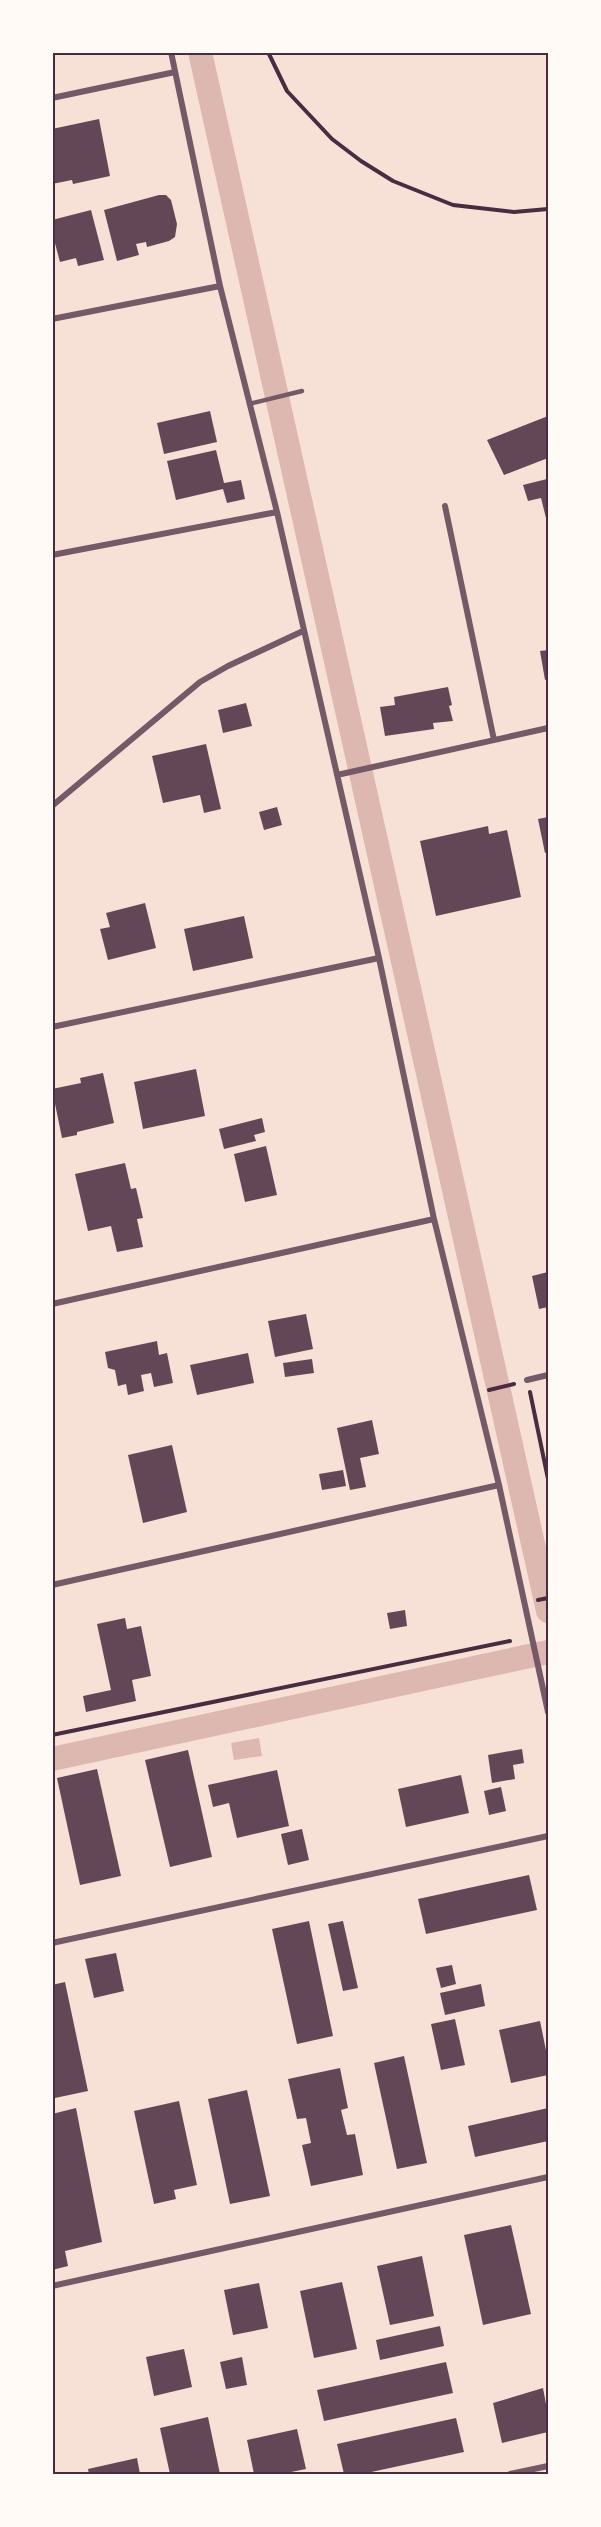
<svg xmlns="http://www.w3.org/2000/svg" width="601" height="2527" font-family="'Space Grotesk',sans-serif">
	<rect width="100%" height="100%" fill="#f7e1d7"/>
	<path fill="#dcb8b0" d="M 259,1738 L 262,1756 L 234,1760 L 231,1743 Z"/>
	<g fill="none" stroke-linecap="round" stroke-linejoin="round">
		<path stroke="#dcb8b0" stroke-width="24" d="M 200,52 L 548,1611
			M 52,1759 L 548,1652"/>
	</g>
	<path fill="#644757" d="M 99,119 L 110,176 L 73,184 L 72,180 L 52,184 L 52,129 Z
		M 159,195 L 166,195 L 171,200 L 177,224 L 175,237 L 169,241 L 147,247 L 146,242 L 136,244 L 139,255 L 117,261 L 104,210 Z
		M 91,210 L 104,260 L 78,266 L 76,258 L 60,262 L 52,232 L 52,220 Z
		M 210,411 L 217,442 L 164,454 L 157,423 Z
		M 548,416 L 548,458 L 504,475 L 487,440 Z
		M 216,450 L 224,483 L 241,480 L 245,499 L 227,503 L 223,489 L 176,500 L 167,461 Z
		M 547,479 L 548,483 L 548,526 L 541,498 L 528,501 L 523,485 Z
		M 548,650 L 548,679 L 545,680 L 540,651 Z
		M 448,687 L 452,705 L 449,706 L 453,721 L 433,723 L 434,729 L 385,736 L 380,707 L 395,705 L 394,697 Z
		M 246,703 L 252,726 L 223,733 L 218,710 Z
		M 206,744 L 221,809 L 204,813 L 200,795 L 163,803 L 152,756 Z
		M 277,807 L 282,825 L 264,830 L 259,812 Z
		M 548,817 L 548,852 L 545,853 L 538,819 Z
		M 488,826 L 489,834 L 507,830 L 521,897 L 436,916 L 420,841 Z
		M 145,903 L 156,948 L 108,960 L 100,929 L 110,927 L 106,913 Z
		M 244,916 L 253,958 L 193,971 L 184,929 Z
		M 196,1069 L 205,1116 L 143,1129 L 134,1082 Z
		M 103,1073 L 114,1123 L 77,1132 L 77,1135 L 62,1138 L 52,1089 L 81,1083 L 80,1078 Z
		M 262,1118 L 265,1132 L 254,1135 L 256,1141 L 224,1149 L 219,1129 Z
		M 266,1146 L 277,1195 L 245,1202 L 234,1154 Z
		M 125,1163 L 131,1189 L 136,1188 L 143,1218 L 137,1219 L 143,1247 L 117,1252 L 111,1226 L 88,1231 L 75,1174 Z
		M 548,1272 L 548,1307 L 539,1309 L 532,1276 Z
		M 306,1314 L 313,1349 L 275,1357 L 268,1321 Z
		M 157,1341 L 159,1355 L 167,1353 L 173,1383 L 154,1387 L 151,1373 L 141,1375 L 144,1391 L 128,1395 L 126,1384 L 118,1386 L 115,1370 L 108,1368 L 105,1352 Z
		M 248,1353 L 254,1383 L 197,1395 L 190,1365 Z
		M 312,1359 L 314,1373 L 285,1377 L 283,1363 Z
		M 372,1420 L 379,1454 L 360,1458 L 366,1487 L 350,1490 L 337,1428 Z
		M 172,1445 L 187,1512 L 143,1523 L 128,1455 Z
		M 343,1470 L 346,1486 L 322,1490 L 319,1474 Z
		M 405,1610 L 407,1626 L 390,1629 L 387,1613 Z
		M 125,1618 L 127,1629 L 141,1626 L 151,1676 L 132,1680 L 136,1701 L 86,1712 L 83,1696 L 111,1690 L 97,1624 Z
		M 522,1749 L 524,1763 L 513,1765 L 515,1779 L 492,1783 L 488,1755 Z
		M 188,1750 L 212,1857 L 170,1867 L 145,1760 Z
		M 97,1769 L 121,1876 L 80,1885 L 57,1778 Z
		M 277,1770 L 289,1826 L 237,1838 L 229,1803 L 213,1807 L 208,1785 Z
		M 461,1775 L 469,1813 L 406,1827 L 398,1789 Z
		M 501,1787 L 506,1811 L 489,1815 L 484,1791 Z
		M 302,1829 L 309,1860 L 288,1865 L 281,1834 Z
		M 529,1875 L 537,1910 L 426,1934 L 418,1899 Z
		M 309,1921 L 333,2036 L 297,2044 L 272,1929 Z
		M 343,1921 L 358,1988 L 343,1991 L 328,1924 Z
		M 116,1953 L 124,1991 L 94,1998 L 85,1959 Z
		M 452,1965 L 456,1984 L 441,1988 L 436,1968 Z
		M 65,1982 L 88,2091 L 55,2098 L 52,2086 L 52,1985 Z
		M 481,1984 L 485,2006 L 445,2015 L 440,1993 Z
		M 455,2019 L 465,2065 L 441,2070 L 431,2024 Z
		M 540,2021 L 548,2060 L 548,2075 L 511,2083 L 499,2030 Z
		M 404,2056 L 427,2163 L 397,2169 L 374,2063 Z
		M 340,2068 L 348,2108 L 341,2110 L 347,2135 L 355,2134 L 363,2175 L 311,2186 L 302,2145 L 311,2143 L 306,2118 L 297,2119 L 288,2079 Z
		M 247,2090 L 270,2196 L 230,2204 L 208,2099 Z
		M 179,2101 L 197,2185 L 174,2190 L 176,2199 L 154,2204 L 134,2111 Z
		M 76,2108 L 102,2242 L 65,2251 L 68,2266 L 52,2270 L 52,2114 Z
		M 548,2108 L 548,2141 L 475,2157 L 468,2126 Z
		M 511,2225 L 531,2314 L 483,2325 L 464,2235 Z
		M 422,2256 L 434,2316 L 390,2325 L 377,2266 Z
		M 342,2282 L 357,2349 L 314,2358 L 300,2291 Z
		M 259,2283 L 268,2328 L 233,2335 L 224,2290 Z
		M 440,2326 L 444,2346 L 380,2360 L 376,2340 Z
		M 184,2349 L 192,2387 L 154,2396 L 146,2357 Z
		M 242,2357 L 247,2385 L 226,2389 L 220,2362 Z
		M 446,2362 L 453,2393 L 324,2421 L 317,2390 Z
		M 543,2388 L 548,2415 L 548,2432 L 502,2443 L 493,2403 Z
		M 208,2417 L 220,2474 L 170,2474 L 160,2428 Z
		M 456,2418 L 464,2452 L 362,2474 L 344,2474 L 337,2444 Z
		M 297,2429 L 306,2469 L 281,2474 L 254,2474 L 247,2440 Z
		M 137,2458 L 140,2474 L 89,2474 L 88,2469 Z"/>
	<g fill="none" stroke-linecap="round" stroke-linejoin="round">
		<path stroke="#4a2c40" stroke-width="4" d="M 268,52 L 287,91 L 332,139 L 361,161 L 393,181 L 453,205 L 514,212 L 548,209
			M 489,1390 L 514,1384
			M 530,1392 L 548,1479
			M 538,1600 L 548,1598
			M 52,1735 L 510,1641"/>
		<path stroke="#755966" stroke-width="4.5" d="M 249,404 L 302,391"/>
		<path stroke="#755966" stroke-width="6" d="M 171,52 L 220,286 L 277,512 L 379,958 L 434,1219 L 499,1485 L 548,1712
			M 52,98 L 175,72
			M 52,319 L 220,286
			M 445,506 L 494,740
			M 52,555 L 277,512
			M 337,775 L 548,728
			M 52,806 L 200,682 L 228,666 L 303,631
			M 52,1027 L 379,958
			M 52,1304 L 434,1219
			M 527,1380 L 548,1375
			M 52,1585 L 499,1485
			M 52,1943 L 548,1836
			M 52,2286 L 548,2177
			M 510,2474 L 548,2466"/>
	</g>
	<rect width="601" height="2527" fill="none" stroke="#fffaf5" stroke-width="108"/>
	<rect x="54" y="54" width="493" height="2419" fill="none" stroke="#4a2c40" stroke-width="2"/>
</svg>
